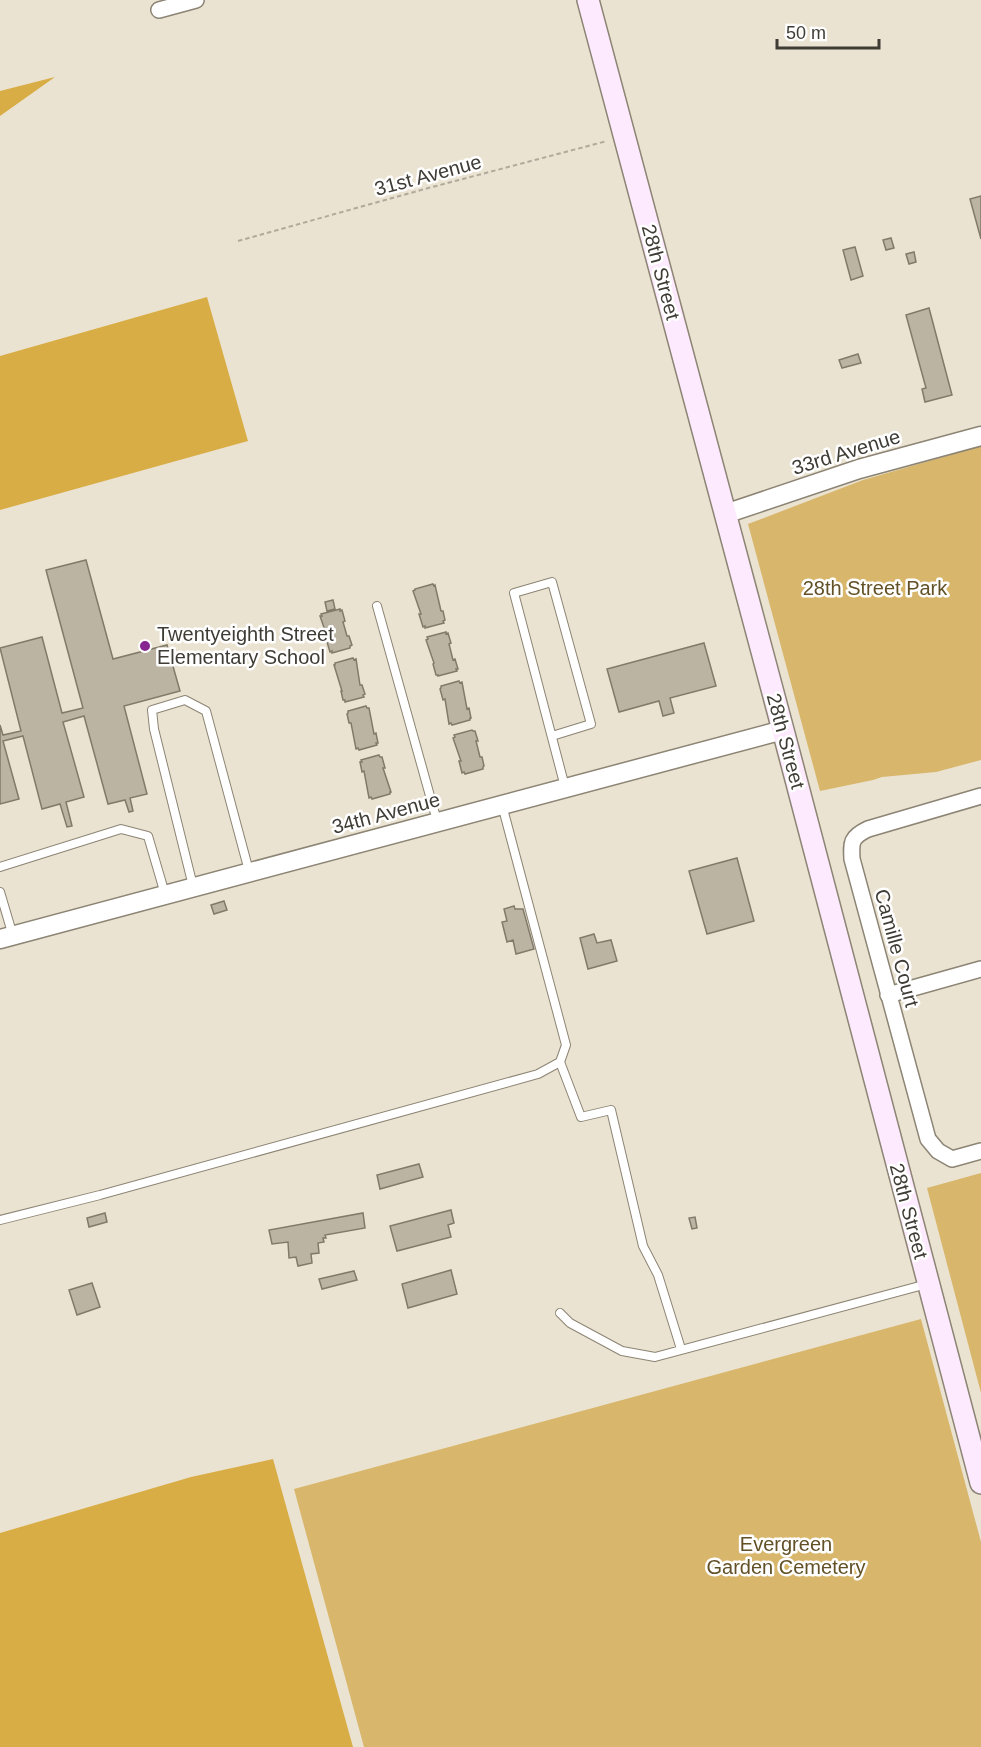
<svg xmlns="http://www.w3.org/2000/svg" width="981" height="1747" font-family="Arial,sans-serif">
	<rect width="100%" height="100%" fill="#ebe3d1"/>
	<path fill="#d8b66b" d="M 981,446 L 981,760 L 936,772 L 882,777 L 873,780 L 820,791 L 748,524 L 863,480 Z
		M 981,1173 L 981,1393 L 927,1188 Z
		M 921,1319 L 981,1542 L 981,1747 L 364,1747 L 294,1489 Z"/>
	<path fill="#d9ad46" d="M 55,77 L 0,116 L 0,91 Z
		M 207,297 L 248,441 L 0,510 L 0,356 Z
		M 273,1459 L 353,1747 L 0,1747 L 0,1533 L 191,1477 Z"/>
	<path fill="#bcb4a3" stroke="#817a6a" stroke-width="1.5" d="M 981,196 L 981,239 L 970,199 Z
		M 891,238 L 894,248 L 886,250 L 883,240 Z
		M 855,247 L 863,276 L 851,280 L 843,250 Z
		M 914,252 L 916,262 L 909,264 L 906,254 Z
		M 929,308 L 952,395 L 925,402 L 922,389 L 926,388 L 906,315 Z
		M 858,354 L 861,363 L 842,368 L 839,360 Z
		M 86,560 L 113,659 L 167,645 L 180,691 L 124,706 L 147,794 L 130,798 L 133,811 L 129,812 L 125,800 L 108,804 L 84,716 L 63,722 L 84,797 L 66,802 L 72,826 L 67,827 L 60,804 L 42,809 L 23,736 L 3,741 L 19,799 L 0,804 L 0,725 L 3,735 L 21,731 L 0,648 L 42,637 L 62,713 L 83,708 L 46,570 Z
		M 433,584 L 434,586 L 435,585 L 441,611 L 443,611 L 445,620 L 443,621 L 444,623 L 425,628 L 425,626 L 423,627 L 419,614 L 421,614 L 413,591 L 415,590 L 415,589 Z
		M 333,600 L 335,609 L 327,611 L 325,602 Z
		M 340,609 L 340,611 L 342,610 L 345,621 L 343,622 L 347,636 L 349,636 L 352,645 L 350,646 L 350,648 L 332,653 L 332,651 L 330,652 L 327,642 L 329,642 L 320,616 L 322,616 L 321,614 Z
		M 446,632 L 446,634 L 448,633 L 451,643 L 449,644 L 453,660 L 455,659 L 458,669 L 456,669 L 457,671 L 438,676 L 438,675 L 436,675 L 433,664 L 434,663 L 426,640 L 428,639 L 427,637 Z
		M 704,643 L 716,686 L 670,698 L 674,713 L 663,716 L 659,701 L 619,712 L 607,669 Z
		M 353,658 L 354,660 L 356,659 L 360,685 L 362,685 L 365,694 L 363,695 L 364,697 L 345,702 L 345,700 L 343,700 L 341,691 L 342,691 L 334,665 L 335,665 L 335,663 Z
		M 459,681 L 460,683 L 462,682 L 467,709 L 469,708 L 471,718 L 470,718 L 470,720 L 452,725 L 451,723 L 449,724 L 445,699 L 443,700 L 440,689 L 441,688 L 441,686 Z
		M 366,706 L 367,708 L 369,708 L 374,734 L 376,733 L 378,743 L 376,743 L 377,745 L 359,750 L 358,748 L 356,749 L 351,723 L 349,723 L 347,714 L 348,713 L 348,711 Z
		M 472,730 L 473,731 L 475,731 L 478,741 L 476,741 L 480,757 L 482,757 L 484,766 L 483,767 L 483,769 L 465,774 L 464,772 L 462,773 L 459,761 L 461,761 L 453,738 L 455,737 L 454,735 Z
		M 379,755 L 380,757 L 382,757 L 385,768 L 383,768 L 391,792 L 390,792 L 390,794 L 372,799 L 371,797 L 369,798 L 364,771 L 362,772 L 360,762 L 362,762 L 361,760 Z
		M 737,858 L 754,921 L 707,934 L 689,871 Z
		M 224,901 L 227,910 L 214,914 L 211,905 Z
		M 514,906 L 515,909 L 523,909 L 534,949 L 516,954 L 513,940 L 507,942 L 502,922 L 507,921 L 504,909 Z
		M 594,934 L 597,943 L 611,940 L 617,961 L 588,969 L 580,938 Z
		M 419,1164 L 423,1177 L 380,1189 L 377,1175 Z
		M 451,1210 L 454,1223 L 448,1225 L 451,1237 L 397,1251 L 390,1226 Z
		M 105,1213 L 107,1222 L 89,1227 L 87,1218 Z
		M 363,1213 L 365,1228 L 325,1235 L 326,1238 L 323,1238 L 324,1242 L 318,1243 L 319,1253 L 311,1254 L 312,1263 L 298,1266 L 296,1257 L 289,1258 L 288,1242 L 272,1244 L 269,1230 Z
		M 695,1217 L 697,1228 L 692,1229 L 689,1218 Z
		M 451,1270 L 457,1294 L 408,1308 L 402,1284 Z
		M 354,1271 L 357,1280 L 322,1289 L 319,1279 Z
		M 92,1283 L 100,1307 L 77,1315 L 69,1290 Z"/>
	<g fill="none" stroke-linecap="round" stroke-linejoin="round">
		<g stroke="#8c8474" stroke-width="10">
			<path id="service" d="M 377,606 L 437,821
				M 552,736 L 591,724 L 552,582 L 514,593 L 565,787
				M 0,867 L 121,829 L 148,836 L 165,894
				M 193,886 L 154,729 L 152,710 L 185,700 L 206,711 L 249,871
				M 0,892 L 13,936
				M 560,1062 L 581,1117 L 611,1110 L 643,1246 L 658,1275 L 681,1349
				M 0,1220 L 100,1195 L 538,1074 L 560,1062 L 566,1045 L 502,805
				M 560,1313 L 570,1323 L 622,1351 L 655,1357 L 927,1284"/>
		</g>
		<g stroke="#8c8474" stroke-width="18">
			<path id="minor" d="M 159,10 L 196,0
				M 981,796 L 868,829 C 851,837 851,842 852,859 L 928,1139 L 938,1151 L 952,1159 L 981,1151
				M 888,995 L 981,969"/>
		</g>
		<g stroke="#8c8474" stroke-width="21">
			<path id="tertiary" d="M 725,514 L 859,469 L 981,436
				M 0,939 L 783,730"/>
		</g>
		<g stroke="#8c8474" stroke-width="24">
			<path id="secondary" d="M 588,0 L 783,730 L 981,1483"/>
		</g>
		<path stroke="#b1aa9c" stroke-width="2" stroke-dasharray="4.5 3" stroke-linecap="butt" d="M 238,241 L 421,190 L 607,141"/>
		<use href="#service" stroke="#fff" stroke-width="8"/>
		<use href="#minor" stroke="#fff" stroke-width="15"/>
		<use href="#tertiary" stroke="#fff" stroke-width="18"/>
		<use href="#secondary" stroke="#fdeafe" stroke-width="21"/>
	</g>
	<circle fill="#862791" stroke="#fff" stroke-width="2" cx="145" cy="646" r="6"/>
	<g text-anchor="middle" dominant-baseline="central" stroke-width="5" stroke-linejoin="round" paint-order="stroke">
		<g font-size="20" fill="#3f3c35" stroke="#fff">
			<text transform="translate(428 175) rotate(-15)">31st Avenue</text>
			<text transform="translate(661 272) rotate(75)">28th Street</text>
			<text transform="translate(846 452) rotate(-17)">33rd Avenue</text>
			<text transform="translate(786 741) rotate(75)">28th Street</text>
			<text transform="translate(386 813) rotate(-15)">34th Avenue</text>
			<text transform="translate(897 948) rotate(75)">Camille Court</text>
			<text transform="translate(909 1211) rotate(75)">28th Street</text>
		</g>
		<g font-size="20" fill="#625026" stroke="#fff">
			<text x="875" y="588">28th Street Park</text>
			<text x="786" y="1544">Evergreen<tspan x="786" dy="23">Garden Cemetery</tspan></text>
		</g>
		<g font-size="20" fill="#3f3c35" stroke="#fff" text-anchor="start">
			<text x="157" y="634">Twentyeighth Street<tspan x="157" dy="23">Elementary School</tspan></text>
		</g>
	</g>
	<path d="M777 39v9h102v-9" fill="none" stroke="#3f3c35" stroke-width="3"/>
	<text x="786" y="39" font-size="18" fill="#3f3c35" stroke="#ffffff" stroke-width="4.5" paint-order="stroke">50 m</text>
</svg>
